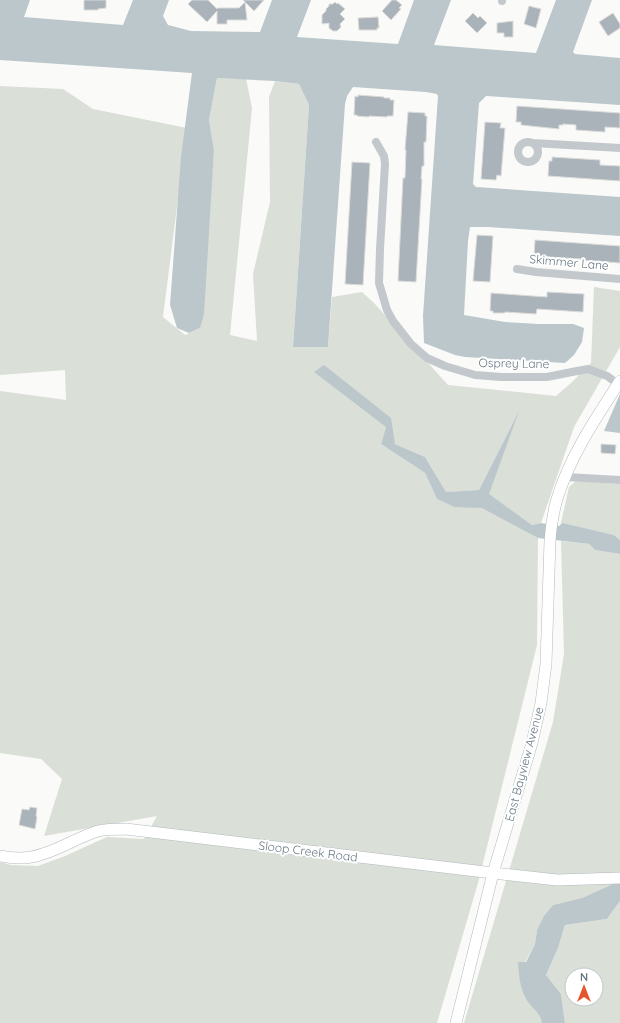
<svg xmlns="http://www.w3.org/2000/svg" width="620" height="1023" font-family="Quicksand,sans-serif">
	<rect width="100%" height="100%" fill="#fafaf8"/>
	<path fill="#dadfd7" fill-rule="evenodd" d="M 217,78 L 246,79 L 252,108 L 230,335 L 257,341 L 253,274 L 270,202 L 269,97 L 275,81 L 299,84 L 309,105 L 293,347 L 328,347 L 332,297 L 362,292 L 374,303 L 448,385 L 556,396 L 571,383 L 591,363 L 594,287 L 620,291 L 620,347 L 574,427 L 541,523 L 532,525 L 488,494 L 517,415 L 479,490 L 446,492 L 425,457 L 395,444 L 386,427 L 381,444 L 425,473 L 437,499 L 454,507 L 482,507 L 538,538 L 537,645 L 478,883 L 437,1023 L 0,1023 L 0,862 L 11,865 L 38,866 L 65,856 L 107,837 L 144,839 L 157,816 L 44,836 L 62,779 L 41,759 L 0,753 L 0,391 L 66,400 L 65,370 L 0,375 L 0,86 L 63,89 L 93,109 L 187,128 L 163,317 L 185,335 L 200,328 L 214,150 L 209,120 Z
		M 576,481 L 620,484 L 620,540 L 614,535 L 563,523 L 560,527 L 569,487 Z
		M 561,541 L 589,544 L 595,550 L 620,554 L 620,883 L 615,883 L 582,898 L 553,905 L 537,930 L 535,944 L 525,962 L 518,962 L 528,1002 L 542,1018 L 542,1023 L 464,1023 L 553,722 L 564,654 Z
		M 620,901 L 620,1023 L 565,1023 L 561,994 L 546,975 L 558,948 L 565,925 L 607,919 ZM 572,975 L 596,975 L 596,999 L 572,999 Z"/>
	<path fill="#bbc7cb" d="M 0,0 L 30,0 L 24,17 L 123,25 L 133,0 L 169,0 L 163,16 L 168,25 L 191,31 L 260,32 L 272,0 L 311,0 L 297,37 L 398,44 L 414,0 L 451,0 L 434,45 L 536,53 L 556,0 L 592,0 L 573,52 L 575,54 L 620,58 L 620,105 L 486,96 L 479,103 L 473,184 L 476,187 L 620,197 L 620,236 L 488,227 L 470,227 L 468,241 L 464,315 L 505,322 L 539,324 L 573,324 L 584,328 L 582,342 L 574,355 L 565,363 L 465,357 L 455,355 L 424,343 L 423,316 L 438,96 L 437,94 L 426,92 L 353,87 L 347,96 L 345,104 L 328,347 L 293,347 L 309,105 L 299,84 L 275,81 L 217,78 L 209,120 L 214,150 L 204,314 L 200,328 L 189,333 L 177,328 L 170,305 L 181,157 L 192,73 L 0,60 Z
		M 324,365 L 391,418 L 395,444 L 425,457 L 446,492 L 479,490 L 519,411 L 489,494 L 532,525 L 541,523 L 559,526 L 563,523 L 614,535 L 620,540 L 620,554 L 595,550 L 589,544 L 538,538 L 482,508 L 454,507 L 437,499 L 425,473 L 381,444 L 386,427 L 314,372 Z
		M 620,394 L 620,433 L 604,431 Z
		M 615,883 L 620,883 L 620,901 L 607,919 L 565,925 L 558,948 L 546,975 L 561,994 L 565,1023 L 542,1023 C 541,1014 533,1009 528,1002 C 520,990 519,976 518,962 L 526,962 L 535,944 L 537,930 L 544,916 L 553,905 L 582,898 Z"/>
	<path fill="#aab3b9" stroke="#dcdcda" d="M 84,0 L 106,0 L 106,8 L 98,9 L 98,10 L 84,10 Z
		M 192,0 L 208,0 L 217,9 L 217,8 L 239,8 L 245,2 L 243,0 L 264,0 L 254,11 L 245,2 L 247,20 L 227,20 L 227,24 L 217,24 L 217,11 L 207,22 L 188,4 Z
		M 392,0 L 396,0 L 402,5 L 399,8 L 401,9 L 391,20 L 382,11 Z
		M 335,2 L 337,4 L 338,3 L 345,9 L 340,14 L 345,19 L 340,24 L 341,27 L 337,31 L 333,31 L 329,28 L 329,23 L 322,24 L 322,15 L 326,11 L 326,9 L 329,6 L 329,4 L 333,4 Z
		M 529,6 L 541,9 L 536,28 L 524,24 Z
		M 473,13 L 478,18 L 480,16 L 487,23 L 477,33 L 465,21 Z
		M 613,13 L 620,24 L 620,28 L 608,36 L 599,22 Z
		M 378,17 L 379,28 L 377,28 L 377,30 L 359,30 L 358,18 Z
		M 513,21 L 513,37 L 504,37 L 504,33 L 497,33 L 497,23 Z
		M 358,95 L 384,97 L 384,98 L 390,98 L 390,100 L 394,100 L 393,116 L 387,116 L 387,117 L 369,116 L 369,117 L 357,116 L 357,115 L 354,115 L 355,96 L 358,97 Z
		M 517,106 L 620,113 L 620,128 L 605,127 L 605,132 L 576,130 L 576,125 L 563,124 L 563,125 L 559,125 L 559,129 L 521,125 L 521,122 L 516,122 Z
		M 408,112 L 425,113 L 425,116 L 427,116 L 426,142 L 424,142 L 424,166 L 422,166 L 421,179 L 422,179 L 416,282 L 398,281 L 403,178 L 405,178 L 406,150 L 405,150 Z
		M 485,122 L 501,123 L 500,128 L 505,128 L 501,176 L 497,175 L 496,180 L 481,179 Z
		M 552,157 L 600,160 L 600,165 L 620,166 L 620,181 L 548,176 L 549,161 L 552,161 Z
		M 352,162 L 370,163 L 363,285 L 345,284 Z
		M 477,235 L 493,236 L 490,282 L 473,281 Z
		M 535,240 L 620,246 L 620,263 L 581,260 L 581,259 L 534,256 Z
		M 547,292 L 584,294 L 583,312 L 537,309 L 536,314 L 505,312 L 505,313 L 493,313 L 493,311 L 490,311 L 491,293 L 547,297 Z
		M 601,444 L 616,445 L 615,454 L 601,453 Z
		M 30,807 L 37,808 L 36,816 L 37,817 L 35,829 L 19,825 L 22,809 L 29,810 Z"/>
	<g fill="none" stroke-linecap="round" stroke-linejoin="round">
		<g stroke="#b3babf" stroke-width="12">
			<path id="secondary" d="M 0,856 C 10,858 21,859 31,857 C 55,853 75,838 98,831 C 107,829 116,829 126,829 L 493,873 L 557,880 L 620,878
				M 456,1023 L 493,873 L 532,743 L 541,703 L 546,664 L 550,541 C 551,527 553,513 557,499 C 570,456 596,418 620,381"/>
		</g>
		<path stroke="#c3c8cc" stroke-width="8" d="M 502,1 L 502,0
			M518 152a10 10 0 1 1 20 0a10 10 0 1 1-20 0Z
			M 376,142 L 384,156 L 385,164 L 380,249 L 379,283 L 387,310 L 393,321 L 411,344 L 427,358 L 445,366 L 475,375 L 501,377 L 547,377 L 572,372 L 588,369 L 607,376 L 618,384
			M 533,143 L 620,148
			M 517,269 L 536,272 L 620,279
			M 566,477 L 620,480"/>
		<use href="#secondary" stroke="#fff" stroke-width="11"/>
	</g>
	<g text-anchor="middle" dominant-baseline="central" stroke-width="4" stroke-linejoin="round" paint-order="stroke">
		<g font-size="12" fill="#657683" stroke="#fff">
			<text transform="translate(569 262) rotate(5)">Skimmer Lane</text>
			<text transform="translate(514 363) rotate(1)">Osprey Lane</text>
			<text transform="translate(524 764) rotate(-75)">East Bayview Avenue</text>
			<text transform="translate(308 851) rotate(7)">Sloop Creek Road</text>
		</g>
	</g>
	<g transform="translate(584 987)"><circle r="19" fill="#ffffff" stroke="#c1c8cd"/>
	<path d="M0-3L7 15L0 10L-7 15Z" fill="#e4572e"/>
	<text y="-6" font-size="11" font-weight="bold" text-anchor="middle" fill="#657683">N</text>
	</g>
</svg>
